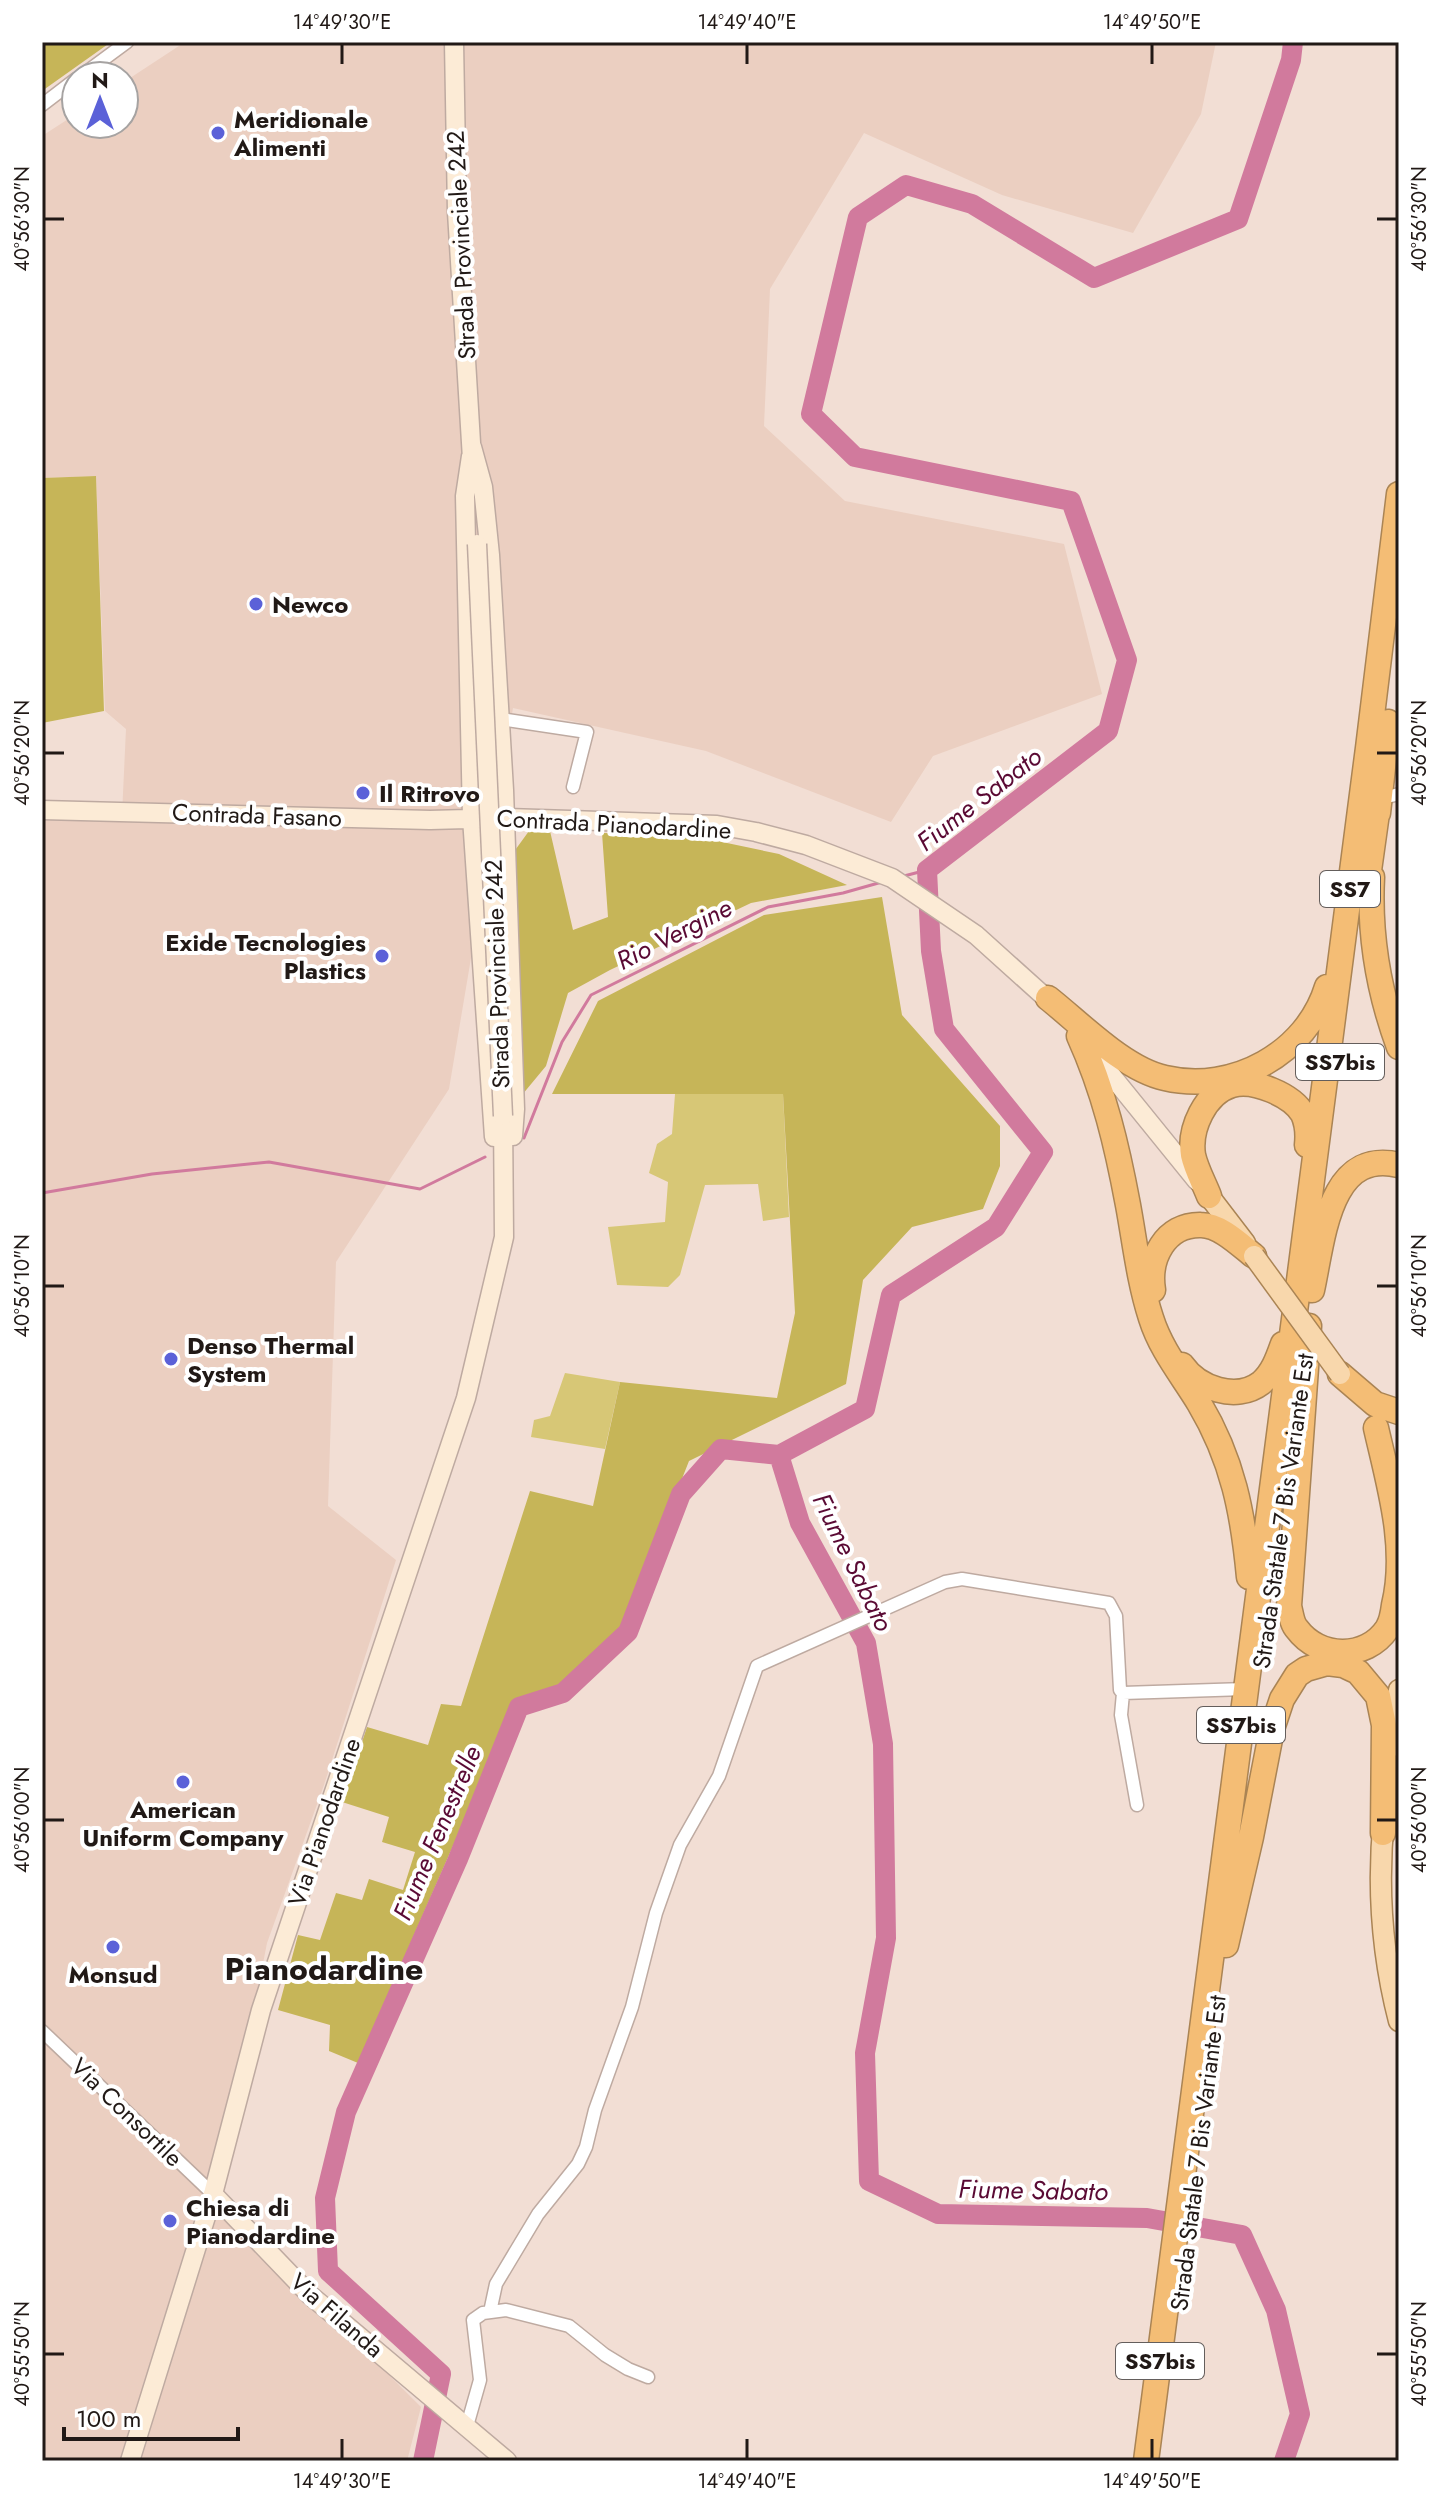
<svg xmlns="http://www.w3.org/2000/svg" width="1441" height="2503" font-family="Jost,sans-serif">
	<rect width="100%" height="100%" fill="#f2ded4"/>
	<path fill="#ebcfc1" d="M 185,42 L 1216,42 L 1201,114 L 1133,233 L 1002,195 L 864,133 L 770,289 L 764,426 L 845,501 L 1064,544 L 1102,694 L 933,756 L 891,822 L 706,751 L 513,708 L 449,1089 L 336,1262 L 328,1506 L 396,1560 L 324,1785 L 267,1943 L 216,2202 L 421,2407 L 407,2461 L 42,2461 L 42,817 L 122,815 L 126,729 L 105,711 L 96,476 L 42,478 L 42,136 L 76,114 L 76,124 L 124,124 L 124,82 Z"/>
	<path fill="#d7c776" d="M 675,1094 L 783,1094 L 789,1217 L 763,1221 L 758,1184 L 705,1185 L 680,1275 L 668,1287 L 617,1285 L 608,1227 L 665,1222 L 668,1182 L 649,1173 L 657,1144 L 672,1134 Z
		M 565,1373 L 620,1382 L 605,1449 L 531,1437 L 534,1420 L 550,1416 Z"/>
	<path fill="#c6b558" d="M 42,42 L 111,42 L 42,91 Z
		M 96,476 L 104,711 L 42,723 L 42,478 Z
		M 529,831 L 550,831 L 573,930 L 608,917 L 602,833 L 684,834 L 779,854 L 847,885 L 751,903 L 610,970 L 568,993 L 546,1066 L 522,1095 L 513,853 Z
		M 882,897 L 902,1015 L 1000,1126 L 1000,1166 L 983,1209 L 912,1227 L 863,1280 L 846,1384 L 689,1461 L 623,1628 L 567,1683 L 516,1702 L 358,2063 L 329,2051 L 330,2025 L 278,2010 L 298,1935 L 320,1940 L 336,1893 L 362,1900 L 369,1879 L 403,1890 L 415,1852 L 382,1842 L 389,1817 L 342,1802 L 367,1727 L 428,1745 L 441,1704 L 461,1706 L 530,1491 L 593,1506 L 620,1382 L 777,1398 L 795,1313 L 783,1094 L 552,1094 L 598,1001 L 764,915 Z"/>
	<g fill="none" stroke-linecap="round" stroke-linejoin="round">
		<path stroke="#d17a9d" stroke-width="3" d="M 904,876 L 927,870
			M 524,1138 L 562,1042 L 591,995 L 768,907 L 843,893 L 882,882
			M 42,1193 L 152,1174 L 269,1162 L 420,1189 L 485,1157"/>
		<path stroke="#d17a9d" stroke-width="20" d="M 423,2461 L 441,2374 L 328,2271 L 325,2198 L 346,2112 L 458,1859 L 519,1707 L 563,1693 L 628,1632 L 681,1494 L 721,1449 L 779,1455
			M 1284,2461 L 1300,2414 L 1276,2310 L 1242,2235 L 1147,2218 L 938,2214 L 869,2181 L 865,2053 L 886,1938 L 883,1744 L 866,1643 L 800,1523 L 779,1455 L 865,1409 L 891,1295 L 996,1227 L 1043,1152 L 944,1029 L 931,951 L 927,870 L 1108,731 L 1127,660 L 1071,501 L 855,457 L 811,414 L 858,217 L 906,185 L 972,204 L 1094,278 L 1238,219 L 1291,60 L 1293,42"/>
		<g stroke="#beaaa1" stroke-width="15">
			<path id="street" d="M 81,76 L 127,42
				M 42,105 L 76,79
				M 501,719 L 587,732 L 573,787
				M 1379,799 L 1399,794
				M 1123,1693 L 1121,1715 L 1137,1805
				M 42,2031 L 213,2194
				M 490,2312 L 496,2284 L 538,2214 L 578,2164 L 586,2147 L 595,2110 L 632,2007 L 656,1913 L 680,1845 L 719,1776 L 757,1666 L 945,1582 L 962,1579 L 1109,1603 L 1116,1616 L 1120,1690 L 1123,1693 L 1245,1689
				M 467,2426 L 480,2380 L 473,2320 L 483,2313 L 506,2310 L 569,2326 L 605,2355 L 628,2369 L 648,2377"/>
		</g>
		<g stroke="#beaaa1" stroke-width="21">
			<path id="secondary" d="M 454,42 L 457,212 L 472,459
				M 472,447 L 483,487 L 490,555 L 504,790 L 515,1109 L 513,1136
				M 471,456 L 465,496 L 472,818 L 494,1137
				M 42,810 L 430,820 L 505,818 L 570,820 L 717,825 L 756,832 L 806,845 L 892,878 L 976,935 L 1056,1007
				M 1090,1049 L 1197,1181
				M 213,2194 L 310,2295 L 507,2461
				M 130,2461 L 213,2194 L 261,2010 L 466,1398 L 504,1237 L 503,1116"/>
		</g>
		<g stroke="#aa8454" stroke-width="23">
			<path id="primary" d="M 1209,1196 L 1245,1243
				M 1392,1746 L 1399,1690
				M 1384,1817 C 1377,1885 1382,1955 1399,2021"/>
		</g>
		<g stroke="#aa8454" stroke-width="27">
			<path id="highway" d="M 1378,813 L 1388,722
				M 1372,877 C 1369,935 1379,993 1399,1047
				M 1366,892 L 1379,799
				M 1048,998 C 1081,1024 1124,1069 1165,1078 C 1233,1094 1307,1053 1327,987
				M 1079,1036 C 1104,1091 1117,1146 1128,1205 C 1135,1243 1139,1281 1151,1318 C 1161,1350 1182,1375 1199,1403 C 1233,1460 1243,1513 1249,1577
				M 1209,1196 C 1204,1183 1196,1169 1193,1155 C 1189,1129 1205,1093 1232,1085 C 1254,1079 1292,1095 1303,1114 C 1307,1123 1308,1136 1307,1145
				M 1153,1290 C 1148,1259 1165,1224 1201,1225 C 1220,1225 1240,1245 1254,1256
				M 1312,1290 C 1323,1241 1328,1148 1399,1165
				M 1309,1326 L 1289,1606 C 1291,1614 1292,1624 1297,1629 C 1319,1659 1366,1660 1387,1629 C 1391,1623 1393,1613 1394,1605 C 1408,1547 1389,1485 1376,1428
				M 1182,1365 C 1198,1388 1236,1402 1261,1383 C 1273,1373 1278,1358 1283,1344
				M 1340,1374 L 1375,1404 L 1399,1412
				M 1226,1945 L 1251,1837 L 1272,1729 L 1282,1699 L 1297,1675 L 1306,1669 L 1327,1663 L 1343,1665 L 1358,1672 L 1378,1696 L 1384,1725 L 1383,1833
				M 1146,2461 L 1368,748 L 1399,494"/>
		</g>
		<use href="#street" stroke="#fff" stroke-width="12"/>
		<use href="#secondary" stroke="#fcebd6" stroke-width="18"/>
		<use href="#primary" stroke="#f8d7ac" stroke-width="20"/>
		<use href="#highway" stroke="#f4bd75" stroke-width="24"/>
		<g stroke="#beaaa1" stroke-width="21" stroke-linecap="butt">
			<path id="secondary-bridge" d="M 477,544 L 503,1116"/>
		</g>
		<g stroke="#aa8454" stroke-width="23" stroke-linecap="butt">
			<path id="primary-bridge" d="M 1254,1256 L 1340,1374"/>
		</g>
		<use href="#secondary-bridge" stroke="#fcebd6" stroke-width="18"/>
		<use href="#primary-bridge" stroke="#f8d7ac" stroke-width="20"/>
	</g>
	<path fill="none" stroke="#211916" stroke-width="3" d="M 342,44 L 342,64M 747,44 L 747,64M 1152,44 L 1152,64M 44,219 L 64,219M 1377,219 L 1397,219M 44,753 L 64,753M 1377,753 L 1397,753M 44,1286 L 64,1286M 1377,1286 L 1397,1286M 44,1820 L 64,1820M 1377,1820 L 1397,1820M 44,2354 L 64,2354M 1377,2354 L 1397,2354M 342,2439 L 342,2459M 747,2439 L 747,2459M 1152,2439 L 1152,2459"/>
	<g fill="#5b61d8" stroke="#fff" stroke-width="3">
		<circle cx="218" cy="133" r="8"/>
		<circle cx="256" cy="604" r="8"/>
		<circle cx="363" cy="793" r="8"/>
		<circle cx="382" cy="956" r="8"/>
		<circle cx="171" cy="1359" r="8"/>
		<circle cx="183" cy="1782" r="8"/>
		<circle cx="113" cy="1947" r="8"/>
		<circle cx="170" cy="2221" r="8"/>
	</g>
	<g text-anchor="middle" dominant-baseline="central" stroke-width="8" stroke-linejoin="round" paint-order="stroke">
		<g fill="#fff" stroke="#645e5c" stroke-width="2">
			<rect x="1320" y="871" width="60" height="36" rx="6"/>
			<rect x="1296" y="1044" width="88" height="36" rx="6"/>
			<rect x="1197" y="1707" width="88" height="36" rx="6"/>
			<rect x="1116" y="2343" width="88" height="36" rx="6"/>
		</g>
		<g font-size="22" font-weight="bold" fill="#211916">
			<text x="1350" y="889">SS7</text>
			<text x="1340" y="1062">SS7bis</text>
			<text x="1241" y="1725">SS7bis</text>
			<text x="1160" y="2361">SS7bis</text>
		</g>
		<g font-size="24" font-weight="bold" fill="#211916" stroke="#fff" text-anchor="start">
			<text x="234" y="119">Meridionale<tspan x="234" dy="28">Alimenti</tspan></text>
			<text x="272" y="604">Newco</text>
			<text x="379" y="793">Il Ritrovo</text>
			<text x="366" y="942" text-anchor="end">Exide Tecnologies<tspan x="366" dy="28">Plastics</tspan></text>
			<text x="187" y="1345">Denso Thermal<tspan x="187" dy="28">System</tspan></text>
			<text x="183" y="1809" text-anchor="middle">American<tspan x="183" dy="28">Uniform Company</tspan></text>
			<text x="113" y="1974" text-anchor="middle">Monsud</text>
			<text x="186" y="2207">Chiesa di<tspan x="186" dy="28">Pianodardine</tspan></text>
		</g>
		<g font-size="24" fill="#211916" stroke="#fff">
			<text transform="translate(461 245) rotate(-93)">Strada Provinciale 242</text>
			<text transform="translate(257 815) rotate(2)">Contrada Fasano</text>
			<text transform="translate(614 824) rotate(3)">Contrada Pianodardine</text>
			<text transform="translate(497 974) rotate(-92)">Strada Provinciale 242</text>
			<text transform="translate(1283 1511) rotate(-82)">Strada Statale 7 Bis Variante Est</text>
			<text transform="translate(324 1822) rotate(-71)">Via Pianodardine</text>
			<text transform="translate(127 2112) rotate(44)">Via Consortile</text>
			<text transform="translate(1198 2153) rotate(-83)">Strada Statale 7 Bis Variante Est</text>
			<text transform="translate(337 2315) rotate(41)">Via Filanda</text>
		</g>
		<g font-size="26" font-style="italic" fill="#5a0a34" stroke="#fff">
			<text transform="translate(979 799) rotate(-38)">Fiume Sabato</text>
			<text transform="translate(674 934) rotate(-27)">Rio Vergine</text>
			<text transform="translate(853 1562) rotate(64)">Fiume Sabato</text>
			<text transform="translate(437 1833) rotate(-67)">Fiume Fenestrelle</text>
			<text transform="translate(1033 2190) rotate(1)">Fiume Sabato</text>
		</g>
		<g font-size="32" font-weight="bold" fill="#211916" stroke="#fff">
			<text x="324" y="1969">Pianodardine</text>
		</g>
	</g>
	<rect width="1441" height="2503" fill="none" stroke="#ffffff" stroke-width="88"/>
	<g transform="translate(100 100)"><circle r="38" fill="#ffffff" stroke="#a6a3a2" stroke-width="2"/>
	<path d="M0-6L14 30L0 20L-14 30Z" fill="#5b61d8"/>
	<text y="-12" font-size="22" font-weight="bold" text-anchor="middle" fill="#211916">N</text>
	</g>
	<path d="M64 2427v12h174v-12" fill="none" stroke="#211916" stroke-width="4"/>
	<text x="76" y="2427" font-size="24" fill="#211916" stroke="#ffffff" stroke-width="6" paint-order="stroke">100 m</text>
	<rect x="44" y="44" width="1353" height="2415" fill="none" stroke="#211916" stroke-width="3"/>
	<g font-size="20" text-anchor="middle" fill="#211916">
		<text x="342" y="29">14°49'30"E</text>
		<text x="747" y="29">14°49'40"E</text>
		<text x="1152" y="29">14°49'50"E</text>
		<text transform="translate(22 219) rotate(-90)" y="7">40°56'30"N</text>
		<text transform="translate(1419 219) rotate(-90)" y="7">40°56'30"N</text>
		<text transform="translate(22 753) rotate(-90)" y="7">40°56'20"N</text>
		<text transform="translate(1419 753) rotate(-90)" y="7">40°56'20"N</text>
		<text transform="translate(22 1286) rotate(-90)" y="7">40°56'10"N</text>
		<text transform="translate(1419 1286) rotate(-90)" y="7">40°56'10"N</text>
		<text transform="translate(22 1820) rotate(-90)" y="7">40°56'00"N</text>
		<text transform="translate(1419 1820) rotate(-90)" y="7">40°56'00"N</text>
		<text transform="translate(22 2354) rotate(-90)" y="7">40°55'50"N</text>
		<text transform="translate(1419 2354) rotate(-90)" y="7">40°55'50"N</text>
		<text x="342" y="2488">14°49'30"E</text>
		<text x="747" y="2488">14°49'40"E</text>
		<text x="1152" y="2488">14°49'50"E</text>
	</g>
</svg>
